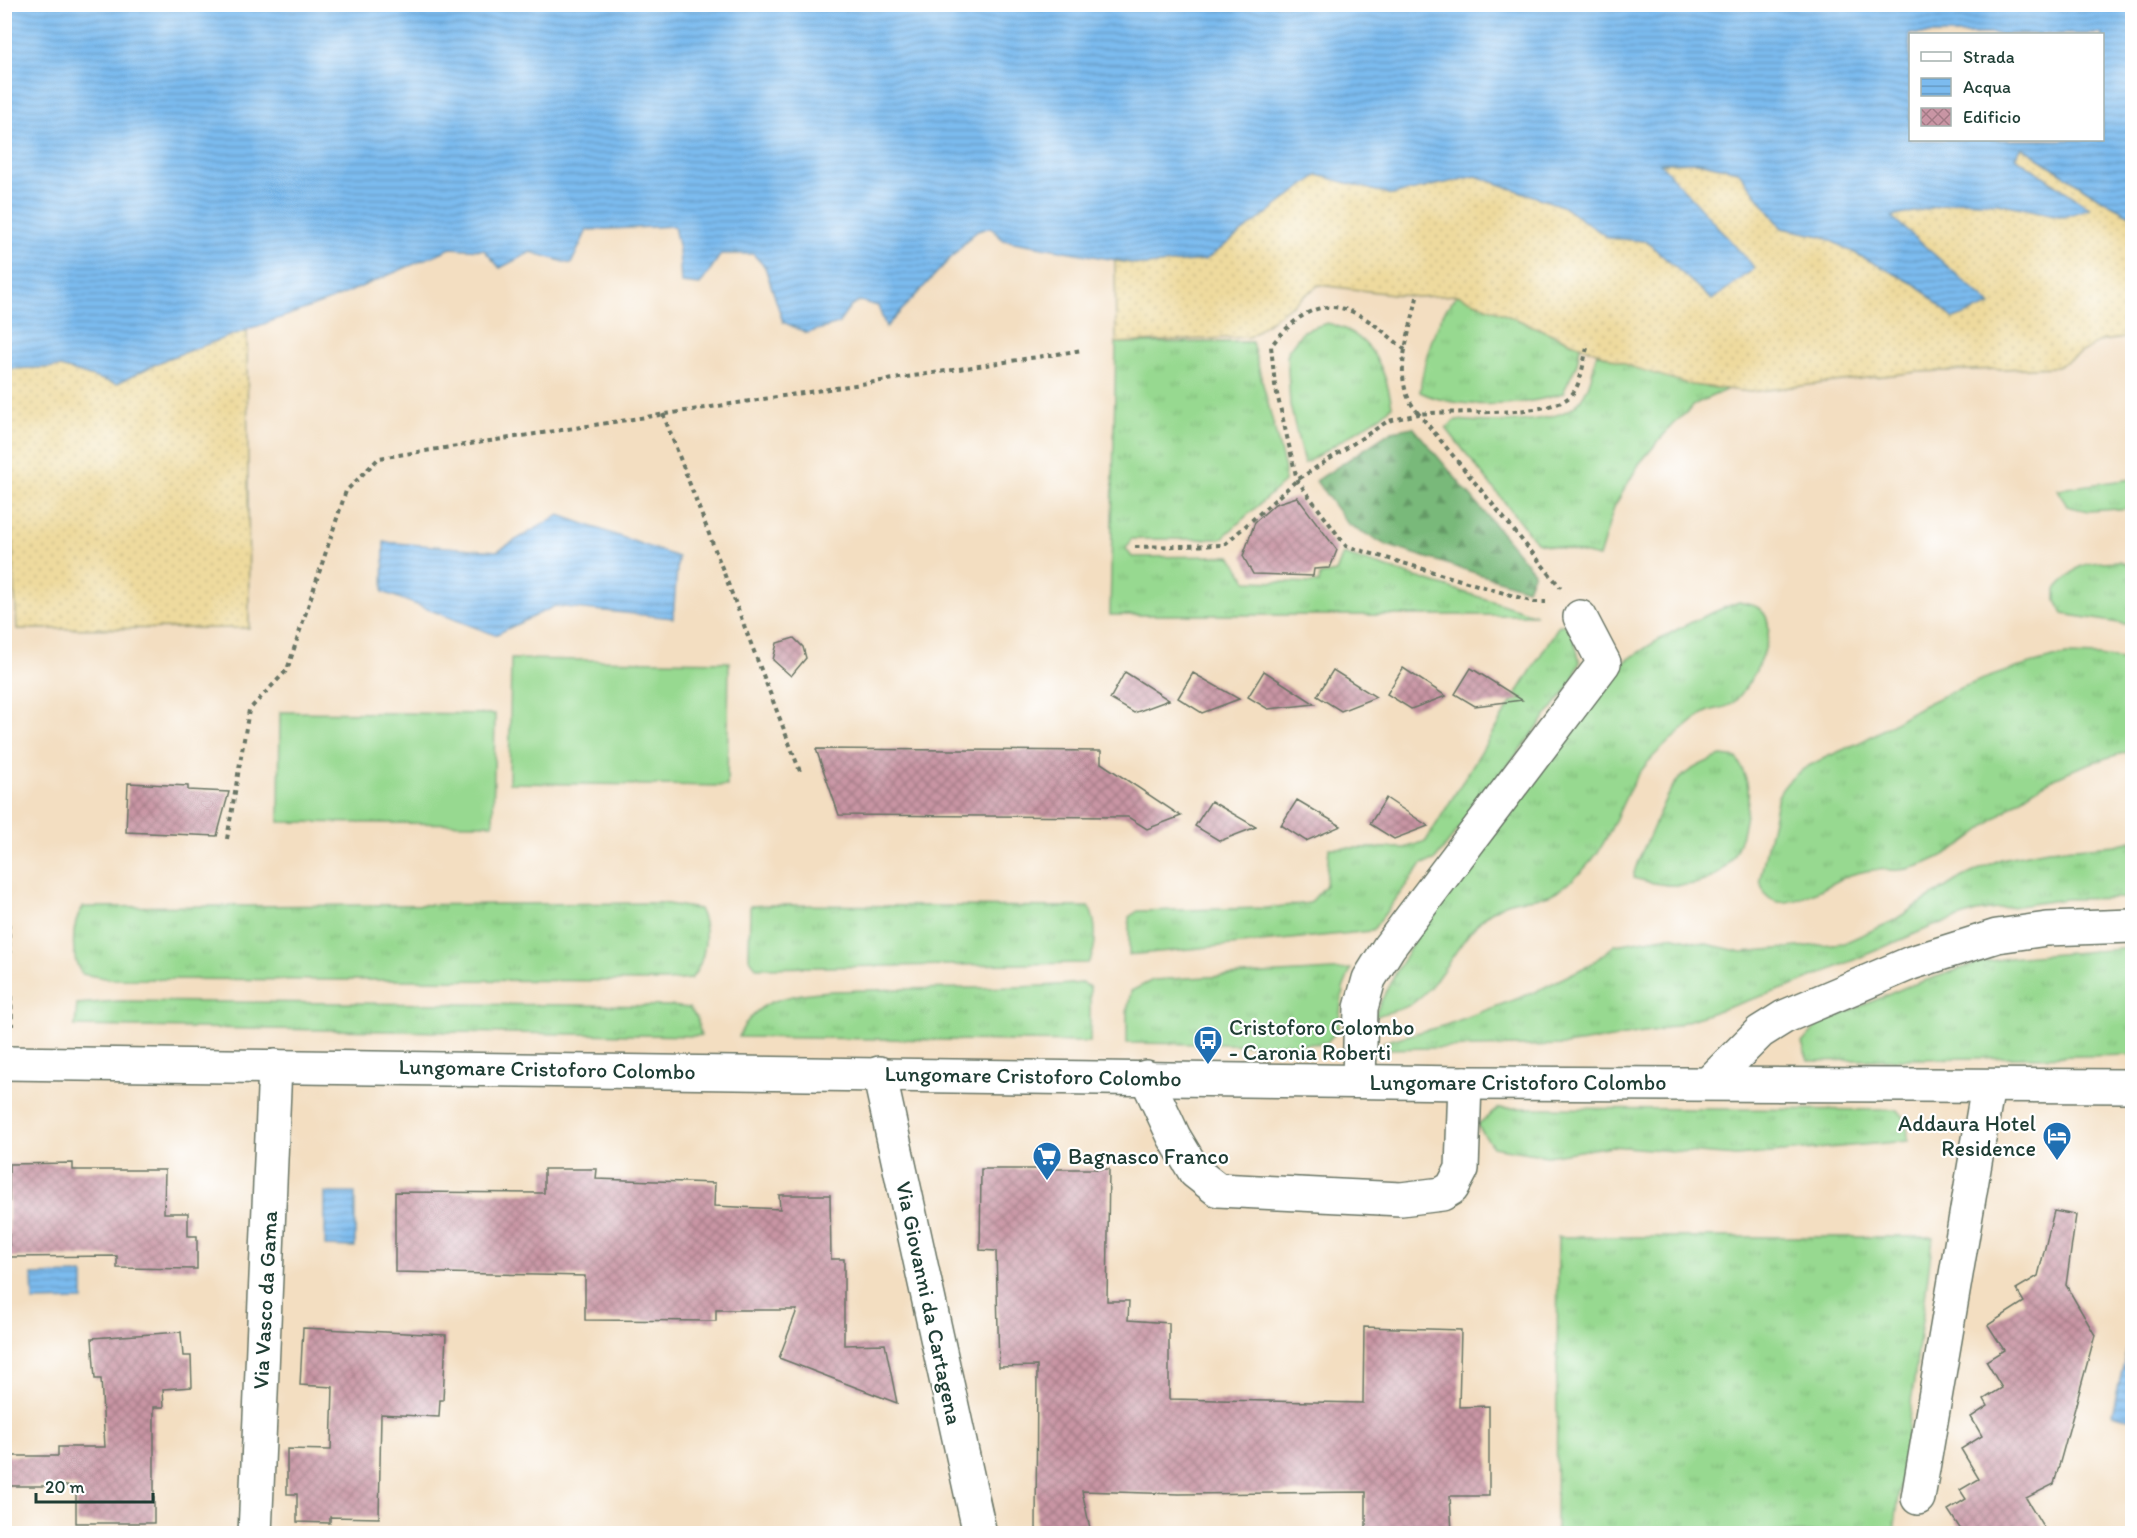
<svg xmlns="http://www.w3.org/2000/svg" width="2137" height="1538" font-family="Itim,sans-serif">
	<defs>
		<pattern id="grass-tufts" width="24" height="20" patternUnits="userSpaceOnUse" patternTransform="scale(1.5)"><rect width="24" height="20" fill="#97d990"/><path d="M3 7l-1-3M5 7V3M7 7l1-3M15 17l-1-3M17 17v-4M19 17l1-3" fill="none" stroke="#82bb7d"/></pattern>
		<pattern id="forest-firs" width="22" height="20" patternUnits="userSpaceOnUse" patternTransform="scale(1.5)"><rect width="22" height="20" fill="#79b97a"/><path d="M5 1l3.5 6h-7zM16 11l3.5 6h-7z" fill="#639865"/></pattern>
		<pattern id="sand-dots" width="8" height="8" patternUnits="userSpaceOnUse" patternTransform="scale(1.5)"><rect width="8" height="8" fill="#eeda9e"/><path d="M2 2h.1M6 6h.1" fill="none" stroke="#ccbc89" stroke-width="1.8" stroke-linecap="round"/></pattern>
		<pattern id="water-rules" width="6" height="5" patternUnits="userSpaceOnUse" patternTransform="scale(1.5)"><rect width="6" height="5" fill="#7cbbef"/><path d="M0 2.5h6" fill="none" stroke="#6599c2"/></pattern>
		<pattern id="building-cross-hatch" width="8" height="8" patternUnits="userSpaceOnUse" patternTransform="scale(1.5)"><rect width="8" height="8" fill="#c995a4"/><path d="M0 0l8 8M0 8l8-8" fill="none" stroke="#a37b86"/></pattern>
	</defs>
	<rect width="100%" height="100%" fill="#fff"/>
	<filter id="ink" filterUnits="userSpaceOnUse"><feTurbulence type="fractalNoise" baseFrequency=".0167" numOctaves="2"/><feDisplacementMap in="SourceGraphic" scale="12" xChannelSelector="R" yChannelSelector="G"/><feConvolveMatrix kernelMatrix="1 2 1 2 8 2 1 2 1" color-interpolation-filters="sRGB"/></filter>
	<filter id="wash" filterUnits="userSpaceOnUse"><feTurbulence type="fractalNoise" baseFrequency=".008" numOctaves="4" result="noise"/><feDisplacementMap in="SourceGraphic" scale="24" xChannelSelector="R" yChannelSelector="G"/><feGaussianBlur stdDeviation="1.35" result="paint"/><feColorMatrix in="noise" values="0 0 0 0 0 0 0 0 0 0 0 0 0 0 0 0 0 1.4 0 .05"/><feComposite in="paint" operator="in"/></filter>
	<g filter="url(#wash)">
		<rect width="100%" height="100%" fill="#f3dec1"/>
		<path fill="url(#grass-tufts)" stroke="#5b8b62" stroke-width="1.5" d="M 1458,295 L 1580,346 L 1577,364 L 1563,393 C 1524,407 1457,410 1420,392 C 1423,363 1436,314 1458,295 Z
			M 1327,323 C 1370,333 1385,366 1392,406 L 1381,416 L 1304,464 L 1290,405 L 1287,352 L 1303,331 Z
			M 1252,342 L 1285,469 L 1284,482 L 1221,539 L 1131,539 L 1126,549 L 1132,557 L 1231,556 L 1247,581 L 1319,583 L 1320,575 L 1336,572 L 1343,554 L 1536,615 L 1110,615 L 1116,343 Z
			M 1597,353 L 1692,385 L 1728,389 L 1697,403 L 1672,425 L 1639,464 L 1614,507 L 1599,557 L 1536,542 L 1446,428 L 1456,420 C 1485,423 1554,425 1576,405 C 1590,391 1593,370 1597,353 Z
			M 2132,479 L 2132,508 L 2088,511 L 2067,506 L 2058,489 Z
			M 2120,561 L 2132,567 L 2132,625 L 2063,614 L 2056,601 L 2056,589 C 2081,561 2083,563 2120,561 Z
			M 1739,602 C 1744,604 1752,604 1757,607 C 1787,625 1750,687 1733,703 C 1726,709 1715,708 1707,712 C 1697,716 1660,749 1651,759 C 1623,788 1617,829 1592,860 C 1582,872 1564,889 1549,895 C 1531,901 1517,896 1497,908 C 1461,929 1447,978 1413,1003 C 1403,1010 1386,1013 1374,1016 C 1429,896 1526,783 1605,677 C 1646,644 1690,620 1739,602 Z
			M 1559,625 L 1570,625 L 1580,662 L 1571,684 L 1434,861 L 1422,864 L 1372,931 L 1129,955 L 1129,917 L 1138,911 L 1267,908 L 1310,903 L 1326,885 L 1329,848 L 1405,848 L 1426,841 Z
			M 2066,655 L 2099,656 L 2132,662 L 2132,751 C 2099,759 2064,771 2035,789 C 2001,810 1974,841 1938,858 C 1926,864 1913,869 1899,870 C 1890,871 1881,868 1872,870 C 1865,871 1857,873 1850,875 C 1826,884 1767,929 1760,879 L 1778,796 C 1794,766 1827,758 1856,744 C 1881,733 1903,715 1928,703 C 1972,681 2018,666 2066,655 Z
			M 1721,756 L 1737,758 C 1752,789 1750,792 1744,825 C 1732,887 1688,894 1633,878 C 1636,861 1643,850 1650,835 C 1670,789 1669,775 1721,756 Z
			M 2132,841 L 2132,898 L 2066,899 L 1976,912 L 1931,927 L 1795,985 L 1657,1031 L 1566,1045 L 1384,1049 L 1383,1042 L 1446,1025 L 1535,992 L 1591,964 L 1615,945 L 1670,936 L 1742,952 L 1844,943 L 1893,921 L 1957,880 L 2001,859 L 2048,850 L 2116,845 Z
			M 661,903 L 699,909 C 710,930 706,961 691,979 L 667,981 L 111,979 L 82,974 C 70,958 71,923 83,907 Z
			M 771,905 L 1089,907 C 1097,922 1098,948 1088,963 L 757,968 L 749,958 L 750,906 Z
			M 2132,948 L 2132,1055 L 1808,1061 L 1802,1043 L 1819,1024 L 1906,987 L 1978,963 L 2009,958 Z
			M 1351,969 L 1343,989 L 1338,1030 L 1326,1043 L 1290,1045 L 1127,1043 L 1127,1012 L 1131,991 L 1153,980 Z
			M 1082,983 L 1090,987 L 1090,1042 L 739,1037 C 744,1022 757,1008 772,1002 C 803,990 839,991 872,990 C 942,987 1012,990 1082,983 Z
			M 118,1001 L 671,1006 L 689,1008 L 697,1018 L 701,1036 L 75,1026 L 77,1004 Z
			M 1499,1108 L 1898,1110 L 1907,1121 L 1908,1141 L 1736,1156 L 1612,1146 L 1547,1156 L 1493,1147 L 1477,1125 Z
			M 1558,1237 L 1933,1237 L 1894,1533 L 1556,1533 Z"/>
		<path fill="url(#forest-firs)" stroke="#4c7b57" stroke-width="1.5" d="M 1413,427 L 1534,572 L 1527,589 L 1386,545 L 1348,524 L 1316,481 L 1392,431 Z"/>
		<path fill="url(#sand-dots)" stroke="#868c69" stroke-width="1.5" d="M 2022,147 L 2099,198 L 2132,216 L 2132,337 L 2101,341 L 2057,367 L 1917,372 L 1750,392 L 1692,385 L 1635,368 L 1458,295 L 1417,297 L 1319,285 L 1249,337 L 1116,343 L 1115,261 L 1144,265 L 1205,260 L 1318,175 L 1392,195 L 1476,176 L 1562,206 L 1609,238 L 1646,241 L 1712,300 L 1659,163 L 1698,162 L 1738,171 L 1782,228 L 1822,236 L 1918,286 L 1954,319 L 1990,305 L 1891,217 L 1960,201 L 1999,203 L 2064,217 L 2089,207 L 2014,156 Z
			M 247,330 L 249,628 L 17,629 L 10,504 L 4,501 L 4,369 L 61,367 L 116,384 L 166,359 Z"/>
		<path fill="#97d990" stroke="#5b8b62" stroke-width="1.5" d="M 511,659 L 729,662 L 727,786 L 509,783 Z
			M 280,712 L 495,714 L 493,824 L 279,822 Z"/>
		<path fill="url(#water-rules)" stroke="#4e7c92" stroke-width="1.5" fill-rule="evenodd" d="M 4,5 L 2132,5 L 2132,216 L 2099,198 L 2022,147 L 2015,157 L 2090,208 L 2064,217 L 1999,203 L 1960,201 L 1892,217 L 1991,305 L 1954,319 L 1918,286 L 1822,236 L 1782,228 L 1738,171 L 1698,162 L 1660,163 L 1755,268 L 1712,300 L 1646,241 L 1609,238 L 1562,206 L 1476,176 L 1392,195 L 1318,175 L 1205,260 L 1144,265 L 1003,240 L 991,227 L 975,232 L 886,327 L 878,306 L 860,301 L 850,307 L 838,324 L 807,333 L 783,322 L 765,267 L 753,254 L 721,254 L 700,285 L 681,283 L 679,250 L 674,226 L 587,230 L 571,264 L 531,252 L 500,268 L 484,250 L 451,248 L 333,299 L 166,359 L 116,384 L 61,367 L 5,369 ZM 1910,34 L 2102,34 L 2102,140 L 1910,140 Z
			M 559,515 L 678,557 L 673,618 L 555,606 L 495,635 L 383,592 L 384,542 L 497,551 Z
			M 325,1193 L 355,1193 L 355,1247 L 325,1246 Z
			M 83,1274 L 83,1300 L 33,1301 L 32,1275 Z
			M 2132,1328 L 2132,1419 L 2112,1414 Z"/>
		<g id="blocks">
			<path fill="url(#building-cross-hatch)" d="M 1297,497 L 1337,550 L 1330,568 L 1314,569 L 1313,576 L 1253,574 L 1243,556 L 1255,522 L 1275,504 Z
				M 794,638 L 803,647 L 806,658 L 791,676 L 773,660 L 777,643 Z
				M 1403,668 L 1446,696 L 1411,709 L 1387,694 Z
				M 1471,668 L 1522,700 L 1475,706 L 1455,694 Z
				M 1333,670 L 1376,697 L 1341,711 L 1317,696 Z
				M 1264,671 L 1315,704 L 1268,709 L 1248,697 Z
				M 1125,672 L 1169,700 L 1134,713 L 1110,699 Z
				M 1193,673 L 1239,699 L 1202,713 L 1178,698 Z
				M 816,749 L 1101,751 L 1101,763 L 1181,816 L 1147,829 L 1128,817 L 839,815 Z
				M 128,783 L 188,786 L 188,790 L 229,792 L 217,836 L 126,832 Z
				M 1386,798 L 1428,826 L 1394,839 L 1370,824 Z
				M 1297,800 L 1341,826 L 1306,841 L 1281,825 Z
				M 1211,801 L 1256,827 L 1220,841 L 1195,826 Z
				M 73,1163 L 73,1170 L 165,1170 L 164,1213 L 188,1213 L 188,1236 L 197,1236 L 197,1269 L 117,1268 L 117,1256 L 9,1257 L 9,1164 Z
				M 544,1169 L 597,1169 L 596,1179 L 715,1183 L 714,1206 L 780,1209 L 779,1195 L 830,1195 L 831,1259 L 844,1259 L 844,1345 L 885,1344 L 897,1403 L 779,1358 L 797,1310 L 716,1310 L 716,1321 L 585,1320 L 585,1276 L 395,1272 L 395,1192 L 544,1193 Z
				M 981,1169 L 1109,1169 L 1107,1301 L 1129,1301 L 1128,1320 L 1169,1323 L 1169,1399 L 1363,1403 L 1364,1327 L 1461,1330 L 1459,1407 L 1489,1406 L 1489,1496 L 1450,1496 L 1452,1533 L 1366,1533 L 1366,1492 L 1179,1494 L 1082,1491 L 1091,1533 L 1036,1533 L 1037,1366 L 999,1367 L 996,1251 L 980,1250 Z
				M 2054,1211 L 2076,1215 L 2066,1285 L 2095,1335 L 2054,1484 L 2026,1498 L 2047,1533 L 1963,1533 L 1948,1510 L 1966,1499 L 1960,1490 L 1979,1479 L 1961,1449 L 1982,1436 L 1971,1417 L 1988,1406 L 1984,1399 L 2002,1388 L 1986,1361 L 2004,1350 L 1988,1325 L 2024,1302 L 2016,1289 L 2038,1276 Z
				M 303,1328 L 446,1335 L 443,1400 L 440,1400 L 439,1417 L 381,1414 L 379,1518 L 330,1517 L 330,1523 L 297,1522 L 297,1494 L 287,1494 L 287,1449 L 331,1450 L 333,1387 L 300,1385 Z
				M 181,1332 L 183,1356 L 191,1356 L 192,1387 L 163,1389 L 164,1407 L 154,1407 L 154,1523 L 76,1523 L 76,1486 L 4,1486 L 4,1456 L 58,1456 L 58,1447 L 105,1447 L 101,1379 L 95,1379 L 92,1338 Z"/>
		</g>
	</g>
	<g filter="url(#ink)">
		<use href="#blocks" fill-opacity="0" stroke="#697565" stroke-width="1.5"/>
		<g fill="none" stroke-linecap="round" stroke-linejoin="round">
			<g stroke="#697565" stroke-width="36">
				<path id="minor" d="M 879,1073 L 980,1534
					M 1146,1077 L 1174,1137 L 1195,1172 L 1218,1190 L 1401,1199 L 1442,1194 L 1452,1188 L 1462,1169 L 1465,1083
					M 1359,1080 L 1361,1008 L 1369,979 L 1389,947 L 1604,663 L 1580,617
					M 1709,1083 L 1760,1032 L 1784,1017 L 1911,963 L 1997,936 L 2047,929 L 2132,926
					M 1918,1498 L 1988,1086
					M 255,1534 L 275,1066"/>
			</g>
			<g stroke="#697565" stroke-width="36">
				<path id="major" d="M 4,1063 L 1465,1083 L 2132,1086"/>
			</g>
			<path stroke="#697565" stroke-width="4" stroke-dasharray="4.5 4.5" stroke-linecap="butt" d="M 1417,297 C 1410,337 1388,380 1419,414 C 1452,409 1554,420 1573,393 C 1582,381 1583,362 1587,348
				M 1405,350 C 1354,304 1320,284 1271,346 L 1275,385 L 1297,480 L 1346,546 L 1534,602 L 1546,602
				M 663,414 L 801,774
				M 1135,547 L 1224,545 L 1297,480 L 1388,421 L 1419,414 L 1561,588
				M 4,789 L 12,1026
				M 227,839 L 249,710 L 287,670 L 346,491 L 379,458 L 1083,350"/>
			<use href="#minor" stroke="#fff" stroke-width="33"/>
			<use href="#major" stroke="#fff" stroke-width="33"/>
		</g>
	</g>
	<defs>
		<g id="bus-pin" transform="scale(1.5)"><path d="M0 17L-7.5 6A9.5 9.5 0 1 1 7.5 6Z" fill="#1f6fb2" stroke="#fff"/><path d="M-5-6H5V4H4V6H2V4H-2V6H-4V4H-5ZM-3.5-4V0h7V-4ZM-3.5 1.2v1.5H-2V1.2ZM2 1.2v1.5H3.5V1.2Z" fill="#fff"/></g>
		<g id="hotel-pin" transform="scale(1.5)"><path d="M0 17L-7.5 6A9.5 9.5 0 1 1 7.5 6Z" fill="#1f6fb2" stroke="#fff"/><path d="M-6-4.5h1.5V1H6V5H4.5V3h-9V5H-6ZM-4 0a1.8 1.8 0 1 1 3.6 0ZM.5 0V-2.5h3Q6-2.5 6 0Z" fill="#fff"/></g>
		<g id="supermarket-pin" transform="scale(1.5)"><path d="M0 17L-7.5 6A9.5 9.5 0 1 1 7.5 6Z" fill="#1f6fb2" stroke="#fff"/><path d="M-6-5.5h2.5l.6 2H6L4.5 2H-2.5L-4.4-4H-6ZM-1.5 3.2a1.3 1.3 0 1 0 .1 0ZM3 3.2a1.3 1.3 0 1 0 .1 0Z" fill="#fff"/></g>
	</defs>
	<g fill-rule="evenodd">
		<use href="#bus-pin" x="1208" y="1040"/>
		<use href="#hotel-pin" x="2057" y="1136"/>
		<use href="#supermarket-pin" x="1047" y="1156"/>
	</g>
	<g text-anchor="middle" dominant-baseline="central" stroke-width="4.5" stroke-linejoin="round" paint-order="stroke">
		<g font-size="22" fill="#1f3d34" stroke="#fff" text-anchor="start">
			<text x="1229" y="1027">Cristoforo Colombo<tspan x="1229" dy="25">- Caronia Roberti</tspan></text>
			<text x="2036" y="1123" text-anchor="end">Addaura Hotel<tspan x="2036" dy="25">Residence</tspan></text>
			<text x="1068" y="1156">Bagnasco Franco</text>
		</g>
		<g font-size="22" fill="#1f3d34" stroke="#fff">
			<text transform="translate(547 1069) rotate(1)">Lungomare Cristoforo Colombo</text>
			<text transform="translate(1033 1076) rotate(1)">Lungomare Cristoforo Colombo</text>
			<text x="1518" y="1082">Lungomare Cristoforo Colombo</text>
			<text transform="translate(265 1300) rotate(-87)">Via Vasco da Gama</text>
			<text transform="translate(929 1303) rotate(78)">Via Giovanni da Cartagena</text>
		</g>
	</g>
	<rect width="2137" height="1538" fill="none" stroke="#fff" stroke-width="24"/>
	<rect x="1909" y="33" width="195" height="108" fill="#ffffff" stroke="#a5b1ae" stroke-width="1.5"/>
	<rect x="1921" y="52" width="30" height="9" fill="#ffffff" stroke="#a5b1ae" stroke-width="1.5"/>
	<text x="1963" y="63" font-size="18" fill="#1f3d34">Strada</text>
	<rect x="1921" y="78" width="30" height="18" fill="url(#water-rules)" stroke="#a5b1ae" stroke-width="1.5"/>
	<text x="1963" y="93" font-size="18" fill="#1f3d34">Acqua</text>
	<rect x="1921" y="108" width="30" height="18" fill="url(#building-cross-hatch)" stroke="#a5b1ae" stroke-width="1.5"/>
	<text x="1963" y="123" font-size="18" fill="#1f3d34">Edificio</text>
	<path d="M36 1493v9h117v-9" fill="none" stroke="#1f3d34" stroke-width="3"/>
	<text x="45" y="1493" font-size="18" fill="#1f3d34" stroke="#ffffff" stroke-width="4.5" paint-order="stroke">20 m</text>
</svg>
